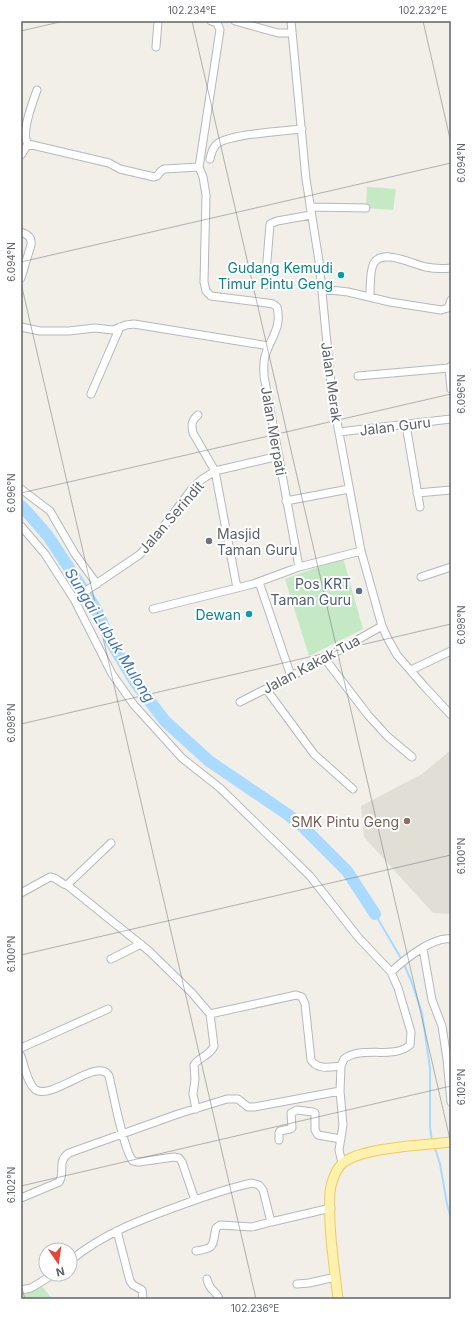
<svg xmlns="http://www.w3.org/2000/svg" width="472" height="1320" font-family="Inter,sans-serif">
	<rect width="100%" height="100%" fill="#f1efe8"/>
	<path fill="#e1ded6" d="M 451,750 L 451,914 L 433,913 L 364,837 L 361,806 L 422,774 Z"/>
	<path fill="#c5e8c5" d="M 367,187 L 396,189 L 393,210 L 366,208 Z
		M 343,558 L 363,629 L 309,656 L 285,579 Z
		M 41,1285 L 52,1299 L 21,1299 L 21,1297 Z"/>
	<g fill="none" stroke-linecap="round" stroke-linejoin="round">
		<path stroke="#aadaff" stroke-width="2" d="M 375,914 L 402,960
			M 404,964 L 412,983 L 422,1013 L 430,1068 L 430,1127 L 432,1141
			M 434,1145 L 440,1164 L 447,1204 L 451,1218"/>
		<path stroke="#aadaff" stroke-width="12" d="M 21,506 L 28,513 L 48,536 L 96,609 L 111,642 L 135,682 L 165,721 L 209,761 L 287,814 L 302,826 L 347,871 L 375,914"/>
		<g stroke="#b5b8bc" stroke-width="9">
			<path id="minor" d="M 211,21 L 217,23 L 220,30 L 199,167 L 203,177 L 206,195 L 204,282 L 206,291 L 211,296 L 267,303 L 273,304 L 277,307 C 282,328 271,337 265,356 C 263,363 264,369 264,376 L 299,567
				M 235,21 L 278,33 L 292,33
				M 291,21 L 306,179 L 319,261 L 332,395 L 361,551 L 382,626 L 388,639 L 397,655 L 424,686 L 451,715
				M 156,47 L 158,21
				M 28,144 L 109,163 L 120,169 L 154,177 L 157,176 L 161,171 L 164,169 L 199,167
				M 21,155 L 28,144 C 20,133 33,102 37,90
				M 210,159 C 211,154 212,149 216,145 C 226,134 285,131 302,129
				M 310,207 L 366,208
				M 21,232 C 28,235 32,237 31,245 L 21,278
				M 265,285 L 270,224 L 277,221 L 311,215
				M 322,289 L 348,292 L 390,302 L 441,310 L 448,308 L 451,300
				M 370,297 C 370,289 370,269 374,263 C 383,248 414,265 426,267 C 435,269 442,269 451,268
				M 21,327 L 40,331 L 69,331 L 95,328 L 113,330 L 126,325 L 134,324 L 269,346
				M 449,368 L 451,389
				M 358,376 L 449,368 L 451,366
				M 91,394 L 120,327
				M 198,415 C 192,420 191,424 193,433 L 215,471 L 237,588
				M 406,425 L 420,507
				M 339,432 L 451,419
				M 21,489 L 50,511 L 75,554 L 97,584
				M 417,493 L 451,490
				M 286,501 L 349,489
				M 21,526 L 45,554 L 74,599 L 139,555 L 152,542 L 191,490 L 201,480 L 215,471 L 279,456
				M 421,577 L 451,567
				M 259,582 L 291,676
				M 74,599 L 112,674 L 134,705 L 182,758 L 220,788 L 310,876 L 358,937 L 391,972 L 398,988 L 411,1032 L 410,1045 C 393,1060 362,1045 344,1059 L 341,1066 L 340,1091 L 343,1125 L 339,1150 L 342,1163
				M 153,609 L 253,584 L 299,567 L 361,551
				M 325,659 L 368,715 L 387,736 L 412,757
				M 411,670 L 451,651
				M 266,689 L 314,754 L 353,789
				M 240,702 L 315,664 L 382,626
				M 67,885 L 149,951 L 192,993 L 210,1014 L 296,995 L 302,997 L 305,1004 L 311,1060 C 317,1070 330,1067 341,1066
				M 21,893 L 50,877 C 57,877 60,884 67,885 L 111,843
				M 423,949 L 432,1000 L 442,1026 L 447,1059 L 451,1102
				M 111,959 L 141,944
				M 391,972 C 404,960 433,936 451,939
				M 21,1048 L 108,1009
				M 21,1056 C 24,1065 28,1085 36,1090 C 53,1100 99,1056 109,1076 C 113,1092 124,1152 133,1161 C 136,1162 136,1162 139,1162 L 174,1157 L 179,1158 L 182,1162 L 195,1200
				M 196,1109 L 193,1094 L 195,1079 L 194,1065 C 199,1057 210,1056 214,1046 L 210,1014
				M 279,1140 L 279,1133 L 280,1131 L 290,1129 L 292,1128 L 291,1113 L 297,1110 L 313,1112 L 315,1113 L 315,1130 L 318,1135 L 341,1139
				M 21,1198 L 59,1182 C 66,1172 56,1162 69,1153 L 178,1114 L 227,1099 L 238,1099 L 248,1107 L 254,1107 L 340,1091
				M 117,1231 L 130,1281 L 133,1285 L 142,1290 L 143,1299
				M 196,1251 C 216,1248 212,1246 216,1228 L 220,1225 L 252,1227 L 271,1222
				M 70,1261 C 103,1233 145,1218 184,1204 C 206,1196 229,1188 252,1183 L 259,1185 L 263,1190 L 271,1222 L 331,1208
				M 207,1279 C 210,1293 216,1289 219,1299
				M 297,1284 L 309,1283 L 336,1277
				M 21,1290 L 31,1288 L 54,1274"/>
		</g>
		<g stroke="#f2c960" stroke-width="11">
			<path id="major" d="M 338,1299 C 334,1264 328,1228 330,1192 C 331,1182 336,1168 344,1162 C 365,1147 424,1145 451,1142"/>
		</g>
		<use href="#minor" stroke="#fff" stroke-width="7"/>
		<use href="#major" stroke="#fff2af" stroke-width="9"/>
	</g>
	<path fill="none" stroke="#5f6368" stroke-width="1" stroke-opacity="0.45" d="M 192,21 L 451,1144M 423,21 L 451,143M 21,31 L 64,21M 21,262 L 451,163M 21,283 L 256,1299M 21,493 L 451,394M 21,724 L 451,624M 21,955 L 451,855M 21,1186 L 451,1086M 21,1284 L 25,1299"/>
	<g fill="#0f9aa8" stroke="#fff" stroke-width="1.5">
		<circle cx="341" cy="275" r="4"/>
		<circle cx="249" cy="614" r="4"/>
	</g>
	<circle fill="#6b7280" stroke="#fff" stroke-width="1.5" cx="209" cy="541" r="4"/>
	<circle fill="#5c6f8a" stroke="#fff" stroke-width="1.5" cx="359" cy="591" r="4"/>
	<circle fill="#8d6e63" stroke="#fff" stroke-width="1.5" cx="407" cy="821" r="4"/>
	<g text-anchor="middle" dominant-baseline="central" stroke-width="4" stroke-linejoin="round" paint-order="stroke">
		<g font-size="14" fill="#0d838f" stroke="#fff" text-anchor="end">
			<text x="333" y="267">Gudang Kemudi<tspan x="333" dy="16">Timur Pintu Geng</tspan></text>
			<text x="241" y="614">Dewan</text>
		</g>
		<g font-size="14" fill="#5f6368" stroke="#fff">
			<text transform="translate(332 382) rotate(82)">Jalan Merak</text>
			<text transform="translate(395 426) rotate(-7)">Jalan Guru</text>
			<text transform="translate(274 431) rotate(80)">Jalan Merpati</text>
			<text transform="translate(171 517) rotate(-49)">Jalan Serindit</text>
			<text transform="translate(311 664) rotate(-28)">Jalan Kakak Tua</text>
		</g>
		<g font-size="14" fill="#5b616d" stroke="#fff" text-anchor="start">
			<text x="217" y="533">Masjid<tspan x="217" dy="16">Taman Guru</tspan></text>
		</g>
		<g font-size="14" fill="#4e5e75" stroke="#fff" text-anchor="end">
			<text x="351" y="583">Pos KRT<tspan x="351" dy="16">Taman Guru</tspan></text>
		</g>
		<g font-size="14" fill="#785e54" stroke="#fff" text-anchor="end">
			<text x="399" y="821">SMK Pintu Geng</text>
		</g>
		<g font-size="15" font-style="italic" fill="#4174aa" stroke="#fff">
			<text transform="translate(110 635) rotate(58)">Sungai Lubuk Mulong</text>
		</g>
	</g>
	<rect width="472" height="1320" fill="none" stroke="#ffffff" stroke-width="44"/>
	<g transform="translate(58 1262) rotate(167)"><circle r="19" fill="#ffffff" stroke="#bfc1c3"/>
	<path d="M0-3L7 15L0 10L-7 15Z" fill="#ea4335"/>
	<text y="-6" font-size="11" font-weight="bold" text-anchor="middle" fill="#5f6368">N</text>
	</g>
	<rect x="22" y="22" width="428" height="1276" fill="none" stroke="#5f6368" stroke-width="1.5"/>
	<g font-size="10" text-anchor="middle" fill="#5f6368">
		<text x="192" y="14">102.234°E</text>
		<text x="423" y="14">102.232°E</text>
		<text transform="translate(461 163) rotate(-90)" y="4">6.094°N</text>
		<text transform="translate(11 262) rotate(-90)" y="4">6.094°N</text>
		<text transform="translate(461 394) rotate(-90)" y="4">6.096°N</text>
		<text transform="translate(11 493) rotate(-90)" y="4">6.096°N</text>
		<text transform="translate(461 625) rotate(-90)" y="4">6.098°N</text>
		<text transform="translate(11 723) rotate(-90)" y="4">6.098°N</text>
		<text transform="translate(461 856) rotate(-90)" y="4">6.100°N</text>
		<text transform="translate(11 954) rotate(-90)" y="4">6.100°N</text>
		<text transform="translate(461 1087) rotate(-90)" y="4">6.102°N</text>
		<text transform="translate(11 1185) rotate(-90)" y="4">6.102°N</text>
		<text x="255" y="1312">102.236°E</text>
	</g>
</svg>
